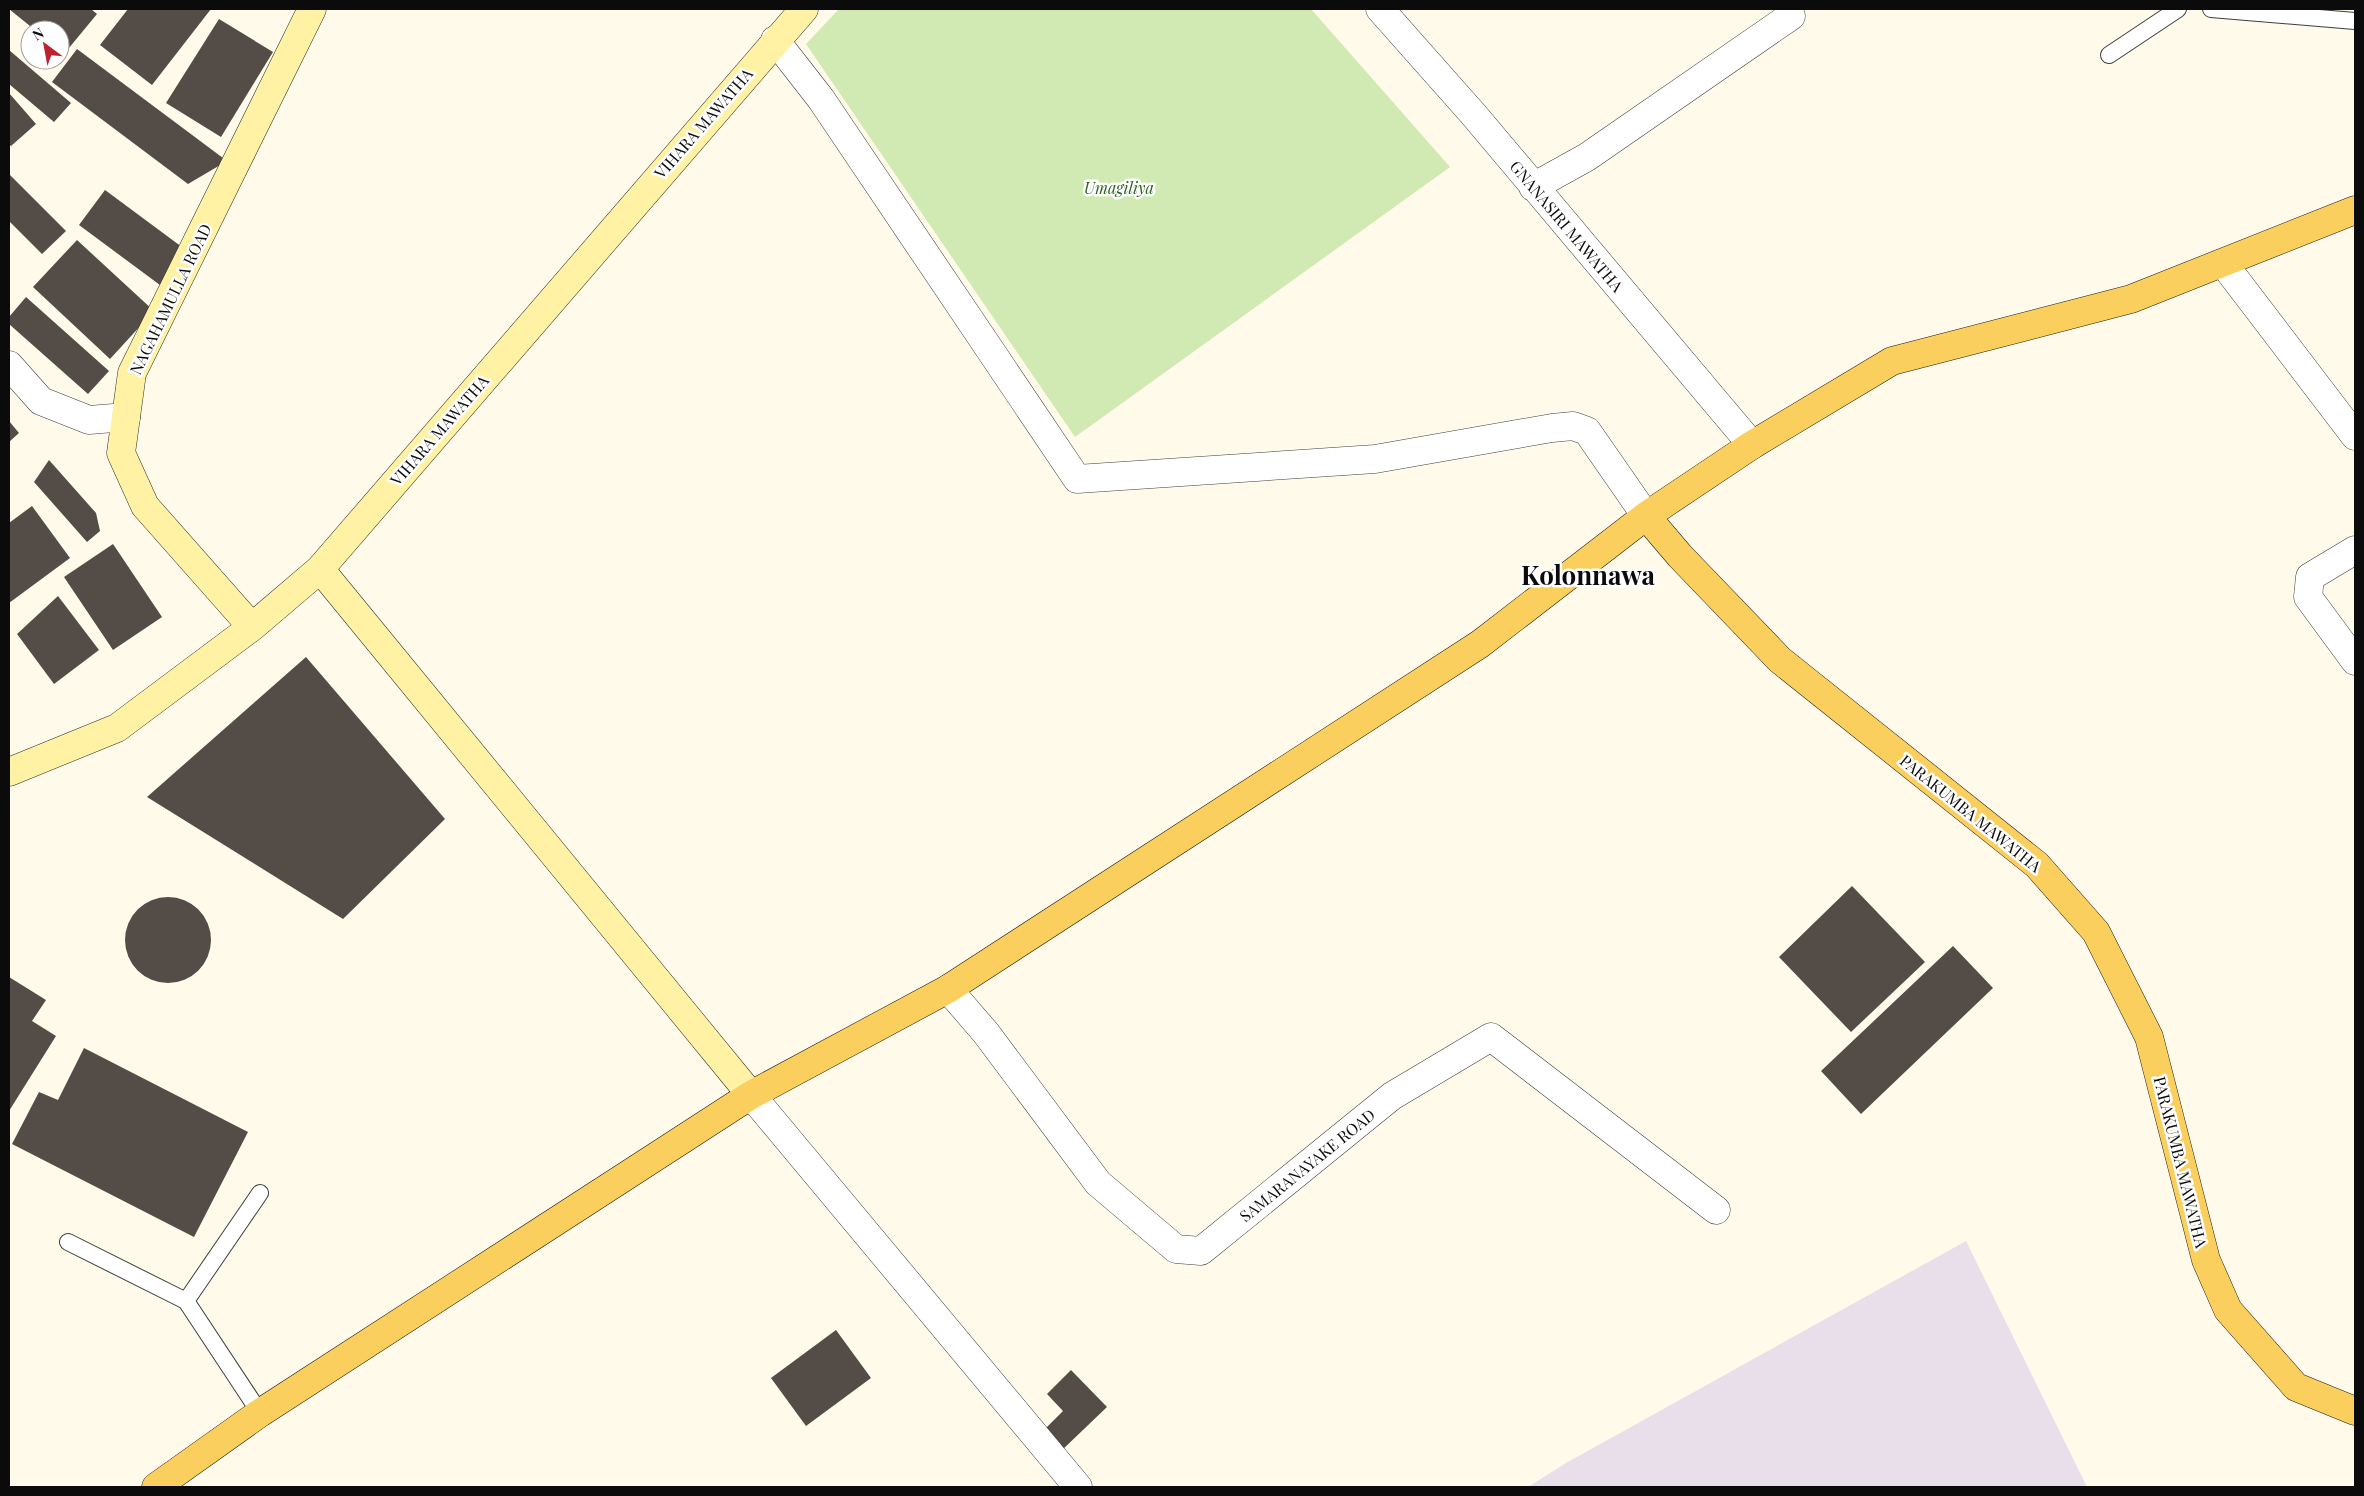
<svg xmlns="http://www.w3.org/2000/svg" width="2364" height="1496" font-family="'Playfair Display',serif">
	<rect width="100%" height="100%" fill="#fffae9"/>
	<path fill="#e9dfeb" d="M 1966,1241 L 2087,1487 L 1528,1487 L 1566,1463 Z"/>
	<path fill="#d1e9b3" d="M 839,9 L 1311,9 L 1450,167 L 1075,437 L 806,44 Z"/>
	<path fill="#544c47" d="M 9,9 L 91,9 L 97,14 L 64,54 L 60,50 L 60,30 L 35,30 Z
		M 128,9 L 211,9 L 152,85 L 100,45 Z
		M 219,19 L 273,52 L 221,137 L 166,103 Z
		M 77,49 L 227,161 L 188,184 L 52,82 Z
		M 9,50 L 71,103 L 54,122 L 9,84 Z
		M 9,93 L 36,124 L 11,146 L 9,144 Z
		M 9,174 L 66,231 L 42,254 L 9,221 Z
		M 105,190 L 190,253 L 164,288 L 79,225 Z
		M 77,240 L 154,311 L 110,359 L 33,287 Z
		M 26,297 L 109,371 L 88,394 L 9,324 L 9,317 Z
		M 9,421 L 19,433 L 9,442 Z
		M 49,460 L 96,513 L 100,531 L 87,542 L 34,482 Z
		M 32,506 L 70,558 L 9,603 L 9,523 Z
		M 113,544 L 162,617 L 113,650 L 64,577 Z
		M 58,596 L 99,650 L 54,684 L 17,634 Z
		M 306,657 L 445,819 L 343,919 L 147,797 Z
		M 1852,886 L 1925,962 L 1851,1032 L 1779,957 Z
		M125 940a43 43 0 1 1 86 0a43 43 0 1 1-86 0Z
		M 1953,946 L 1993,988 L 1861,1114 L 1821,1071 Z
		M 9,977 L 46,1000 L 32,1021 L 56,1036 L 9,1111 Z
		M 84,1048 L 248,1132 L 194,1237 L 12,1144 L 39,1092 L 58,1100 Z
		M 836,1330 L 871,1378 L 806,1426 L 771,1378 Z
		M 1071,1370 L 1107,1407 L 1061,1451 L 1042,1432 L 1063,1411 L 1047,1394 Z"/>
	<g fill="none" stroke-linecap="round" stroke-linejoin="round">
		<g stroke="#3e3e3e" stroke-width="18">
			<path id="lane" d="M 2211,9 L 2355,21
				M 2109,55 L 2178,9
				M 68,1242 L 186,1301 L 260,1413
				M 186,1301 L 260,1193"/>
		</g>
		<g stroke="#3e3e3e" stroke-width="29">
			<path id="street" d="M 1380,9 L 1474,115 L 1752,445
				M 775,40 L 821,99 L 1077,479 L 1375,459 L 1552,428 L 1573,426 L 1587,431 L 1646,516
				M 1533,187 L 1587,157 L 1791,16
				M 2223,263 L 2355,436
				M 9,365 L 41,401 L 89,420 L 126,417
				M 2355,550 L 2310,577 L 2308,597 L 2355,661
				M 948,989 L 986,1033 L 1098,1183 L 1176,1249 L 1201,1251 L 1392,1096 L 1491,1037 L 1716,1210
				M 751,1095 L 1078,1487"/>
		</g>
		<g stroke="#2d2d2d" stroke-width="29">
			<path id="secondary" d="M 320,569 L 751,1095
				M 252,627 L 145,506 L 121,453 L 132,373 L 312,9
				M 9,772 L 117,728 L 252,627 L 320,569 L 804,9"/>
		</g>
		<g stroke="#1c1c1c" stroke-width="29">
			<path id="primary" d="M 1646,516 L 1680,556 L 1780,660 L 2037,865 L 2096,932 L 2149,1037 L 2206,1260 L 2228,1310 L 2296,1387 L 2355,1411
				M 156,1487 L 260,1413 L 751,1095 L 948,989 L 1480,644 L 1646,516 L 1752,445 L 1892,361 L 2131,299 L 2355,210"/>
		</g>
		<use href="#lane" stroke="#fff" stroke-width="16"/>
		<use href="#street" stroke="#fff" stroke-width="28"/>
		<use href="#secondary" stroke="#fff2a4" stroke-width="28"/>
		<use href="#primary" stroke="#fbcf5e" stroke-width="28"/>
	</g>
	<g text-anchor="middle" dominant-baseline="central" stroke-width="5" stroke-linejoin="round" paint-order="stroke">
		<g font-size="16" fill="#0b0b0b" stroke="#fff">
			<text transform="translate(703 123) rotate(-49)">VIHARA MAWATHA</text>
			<text transform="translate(1567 226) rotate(50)">GNANASIRI MAWATHA</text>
			<text transform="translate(170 299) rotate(-64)">NAGAHAMULLA ROAD</text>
			<text transform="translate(439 430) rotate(-49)">VIHARA MAWATHA</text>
			<text transform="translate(1971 813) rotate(39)">PARAKUMBA MAWATHA</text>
			<text transform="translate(2181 1162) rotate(76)">PARAKUMBA MAWATHA</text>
			<text transform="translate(1307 1165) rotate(-39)">SAMARANAYAKE ROAD</text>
		</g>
		<g font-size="16" font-style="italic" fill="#2d631b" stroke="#fff">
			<text x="1119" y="187">Umagiliya</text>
		</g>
		<g font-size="26" font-weight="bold" fill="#0b0b0b" stroke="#fff">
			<text x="1588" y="574">Kolonnawa</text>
		</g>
	</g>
	<rect width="2364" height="1496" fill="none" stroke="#0b0b0b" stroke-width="20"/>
	<g transform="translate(45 45) rotate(328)"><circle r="24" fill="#ffffff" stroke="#9d9d9d"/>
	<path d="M0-4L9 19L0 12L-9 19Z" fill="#bc222f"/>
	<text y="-8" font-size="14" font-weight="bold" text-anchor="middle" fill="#0b0b0b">N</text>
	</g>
</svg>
